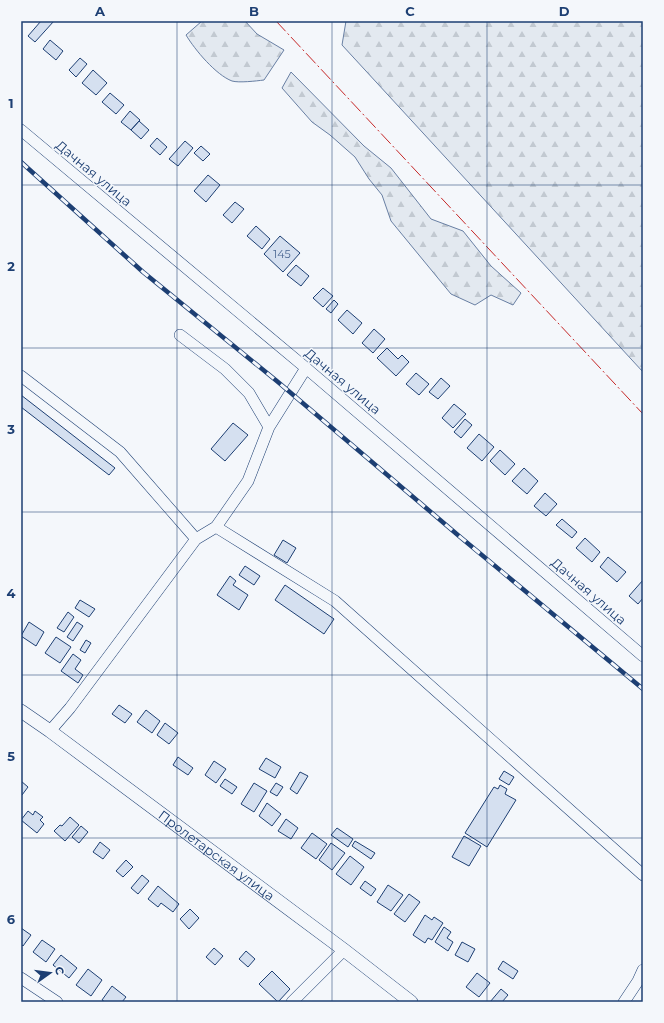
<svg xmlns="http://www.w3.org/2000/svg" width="664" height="1023" font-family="Montserrat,sans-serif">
	<defs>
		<pattern id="forest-firs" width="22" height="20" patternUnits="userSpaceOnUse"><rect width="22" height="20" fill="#e3e9f0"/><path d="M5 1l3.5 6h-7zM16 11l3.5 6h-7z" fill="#c2c9d1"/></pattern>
	</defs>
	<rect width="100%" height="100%" fill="#f4f7fb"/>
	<path fill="url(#forest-firs)" stroke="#687fa3" d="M 202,21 L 245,21 L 257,34 L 284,50 L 264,80 C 256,81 239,83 232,81 C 216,75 195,50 186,35 Z
		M 346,21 L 643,21 L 643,372 L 342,45 Z
		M 291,72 L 364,146 L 391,168 L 431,219 L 463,231 L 491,266 L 521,293 L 513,305 L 491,295 L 475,305 L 451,294 L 391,221 L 382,195 L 369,179 L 355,157 L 330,135 L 312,122 L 282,88 Z"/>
	<path fill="#d5e0f0" stroke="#1d3f73" d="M 41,21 L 54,21 L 35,42 L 28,36 Z
		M 50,40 L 63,51 L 56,60 L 43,49 Z
		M 80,58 L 87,64 L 76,77 L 69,70 Z
		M 93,70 L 107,83 L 96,95 L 82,83 Z
		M 110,93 L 124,105 L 116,114 L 102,102 Z
		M 130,111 L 140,120 L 131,130 L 121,122 Z
		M 139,121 L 149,130 L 141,139 L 131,130 Z
		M 157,138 L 167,147 L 160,155 L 150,146 Z
		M 185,141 L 193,148 L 178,166 L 169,159 Z
		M 201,146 L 210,154 L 203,161 L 194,153 Z
		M 208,175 L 220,185 L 206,202 L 194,191 Z
		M 235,202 L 244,209 L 232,223 L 223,215 Z
		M 256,226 L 270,239 L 262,249 L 247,236 Z
		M 280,236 L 300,253 L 283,272 L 264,254 Z
		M 296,265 L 309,276 L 301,286 L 287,275 Z
		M 323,288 L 333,296 L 323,307 L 313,298 Z
		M 334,300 L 338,304 L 331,313 L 326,309 Z
		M 347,310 L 362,323 L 353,334 L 338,320 Z
		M 374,329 L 385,339 L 373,353 L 362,343 Z
		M 387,348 L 398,359 L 402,355 L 409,362 L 396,376 L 377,358 Z
		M 416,373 L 429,384 L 419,395 L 406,384 Z
		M 441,378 L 450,386 L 438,399 L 429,392 Z
		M 21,395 L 115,468 L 109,475 L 21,407 Z
		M 454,404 L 466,414 L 453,428 L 442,418 Z
		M 465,419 L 472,425 L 461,438 L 454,432 Z
		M 233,423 L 248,435 L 225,461 L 211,449 Z
		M 479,434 L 494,447 L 482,461 L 467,448 Z
		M 500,450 L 515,464 L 505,475 L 490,461 Z
		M 524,468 L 538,481 L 527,494 L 512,481 Z
		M 545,493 L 557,504 L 546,516 L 534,506 Z
		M 562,519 L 577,532 L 572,538 L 556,525 Z
		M 585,538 L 600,552 L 592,562 L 576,548 Z
		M 283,540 L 296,548 L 287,563 L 274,555 Z
		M 608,557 L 626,572 L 617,582 L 600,567 Z
		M 245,566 L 260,576 L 254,585 L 239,575 Z
		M 230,576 L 236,581 L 233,585 L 248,595 L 239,610 L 217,595 Z
		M 643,580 L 643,598 L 638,604 L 629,596 Z
		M 285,585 L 334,619 L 324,634 L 275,600 Z
		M 80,600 L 95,609 L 89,617 L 75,608 Z
		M 68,612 L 74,617 L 64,632 L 57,628 Z
		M 29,622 L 44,632 L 36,646 L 21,636 Z
		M 77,622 L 83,626 L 73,641 L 67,637 Z
		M 56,637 L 71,647 L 60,663 L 45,653 Z
		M 86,640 L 91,643 L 85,653 L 80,650 Z
		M 73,654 L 81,660 L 75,669 L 83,675 L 78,683 L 61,671 Z
		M 119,705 L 132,714 L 125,723 L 112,714 Z
		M 146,710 L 160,721 L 152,733 L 137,722 Z
		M 165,723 L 178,733 L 169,744 L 157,735 Z
		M 178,757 L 193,768 L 188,775 L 173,765 Z
		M 266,758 L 281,767 L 275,778 L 259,769 Z
		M 214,761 L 226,769 L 216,783 L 205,775 Z
		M 504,771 L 514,777 L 509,785 L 499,779 Z
		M 300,772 L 308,776 L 297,794 L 290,789 Z
		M 225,779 L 237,787 L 232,794 L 220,786 Z
		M 21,781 L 28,787 L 22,795 L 21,794 Z
		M 254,783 L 267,791 L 254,812 L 241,804 Z
		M 276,783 L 283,787 L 277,796 L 270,792 Z
		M 500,785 L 507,789 L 505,794 L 516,800 L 487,847 L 465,833 L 494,787 L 498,789 Z
		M 267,803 L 281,814 L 272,826 L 259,816 Z
		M 28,811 L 33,815 L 35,811 L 43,817 L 40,820 L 44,824 L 37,833 L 21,820 Z
		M 70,817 L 79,825 L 65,841 L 54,831 L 60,825 L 62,826 Z
		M 286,819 L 298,828 L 291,839 L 278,831 Z
		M 81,826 L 88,832 L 79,843 L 72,837 Z
		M 337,828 L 353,839 L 348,847 L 331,835 Z
		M 312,833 L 327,844 L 316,859 L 301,848 Z
		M 464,836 L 481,846 L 469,866 L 452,857 Z
		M 355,841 L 375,853 L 371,859 L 352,846 Z
		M 100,842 L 110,850 L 103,859 L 93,852 Z
		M 331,843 L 345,853 L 332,870 L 319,860 Z
		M 350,856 L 364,867 L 351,885 L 336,874 Z
		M 126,860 L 133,867 L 123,877 L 116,871 Z
		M 142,875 L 149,881 L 138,894 L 131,888 Z
		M 365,881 L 376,889 L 371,896 L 360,888 Z
		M 388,885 L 403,895 L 391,911 L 377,902 Z
		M 158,886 L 179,904 L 173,912 L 161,903 L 158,907 L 148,899 Z
		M 409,894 L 420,902 L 405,922 L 394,914 Z
		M 190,909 L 199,918 L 189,929 L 180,919 Z
		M 425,915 L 432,920 L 434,917 L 443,923 L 432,940 L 428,938 L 425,943 L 413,935 Z
		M 444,927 L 451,932 L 447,938 L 453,942 L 448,951 L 435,942 Z
		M 21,928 L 31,935 L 23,946 L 21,944 Z
		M 42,940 L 55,949 L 46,962 L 33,952 Z
		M 462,942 L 475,949 L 468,962 L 455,955 Z
		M 214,948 L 223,956 L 215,965 L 206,957 Z
		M 246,951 L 255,959 L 248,967 L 239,959 Z
		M 61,955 L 77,968 L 69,978 L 53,965 Z
		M 503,961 L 518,971 L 513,979 L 498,969 Z
		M 88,969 L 102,980 L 91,996 L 76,985 Z
		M 272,971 L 290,989 L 278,1002 L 259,984 Z
		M 477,973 L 490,983 L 479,997 L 466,987 Z
		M 112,986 L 126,997 L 122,1002 L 105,1002 L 102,1000 Z
		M 501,989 L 508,995 L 502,1002 L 490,1002 Z"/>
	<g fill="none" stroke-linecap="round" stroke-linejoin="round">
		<g stroke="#1d3f73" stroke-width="12">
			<path id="minor" d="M 21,130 L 306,368 L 643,656
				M 180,335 L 225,369 L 249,393 L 269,427
				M 21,376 L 120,452 L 196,539
				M 216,527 L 248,481 L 269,427 L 306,368
				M 50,731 L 70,708 L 196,539 L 216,527 L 335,601 L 643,875
				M 21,978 L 57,1002
				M 292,1002 L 344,950
				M 624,1002 L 638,981 L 643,970"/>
		</g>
		<g stroke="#1d3f73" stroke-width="14">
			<g id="major">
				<path id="s1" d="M 21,711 L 50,731 L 344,950 L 411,1002"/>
			</g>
		</g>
		<use href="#minor" stroke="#f4f7fb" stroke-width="11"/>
		<use href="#major" stroke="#f4f7fb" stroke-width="13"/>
		<g stroke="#1d3f73" stroke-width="4.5">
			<path id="rail" d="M 21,162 L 143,272 L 278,382 L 459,536 L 643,689"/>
		</g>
		<use href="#rail" stroke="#f4f7fb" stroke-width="3" stroke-dasharray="9" stroke-linecap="butt"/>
		<path stroke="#c62828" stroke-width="1" stroke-dasharray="14 3 2 3" stroke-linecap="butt" d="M 276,21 L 643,414"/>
	</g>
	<path fill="none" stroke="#1d3f73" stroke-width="1" stroke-opacity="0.55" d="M 177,21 L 177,1002M 332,21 L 332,1002M 487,21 L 487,1002M 21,185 L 643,185M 21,348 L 643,348M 21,512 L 643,512M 21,675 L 643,675M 21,838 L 643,838"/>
	<g text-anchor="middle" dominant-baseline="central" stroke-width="3" stroke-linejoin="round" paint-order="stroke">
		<g font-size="11" fill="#4b6792">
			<text x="282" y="254">145</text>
		</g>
		<g font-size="13" fill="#1d3f73" stroke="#f4f7fb">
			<text transform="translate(94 173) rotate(40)">Дачная улица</text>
			<text transform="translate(343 381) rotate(40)">Дачная улица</text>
			<text transform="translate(589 591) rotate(41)">Дачная улица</text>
			<text stroke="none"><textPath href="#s1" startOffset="243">Пролетарская улица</textPath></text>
		</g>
	</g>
	<rect width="664" height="1023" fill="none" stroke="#f4f7fb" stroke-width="44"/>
	<g transform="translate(50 973) rotate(76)" stroke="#f4f7fb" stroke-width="3" paint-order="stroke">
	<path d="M0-3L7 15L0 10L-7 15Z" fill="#1d3f73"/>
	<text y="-6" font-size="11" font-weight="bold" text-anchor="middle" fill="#1d3f73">С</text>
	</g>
	<rect x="22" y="22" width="620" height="979" fill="none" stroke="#1d3f73" stroke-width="1.5"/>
	<g font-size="13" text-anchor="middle" font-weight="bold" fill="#1d3f73">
		<text x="100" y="16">A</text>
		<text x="254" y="16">B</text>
		<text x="410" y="16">C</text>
		<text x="564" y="16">D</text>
		<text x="11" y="108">1</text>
		<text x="11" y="271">2</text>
		<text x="11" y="434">3</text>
		<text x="11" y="598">4</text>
		<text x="11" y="761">5</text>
		<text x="11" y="924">6</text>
	</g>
</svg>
